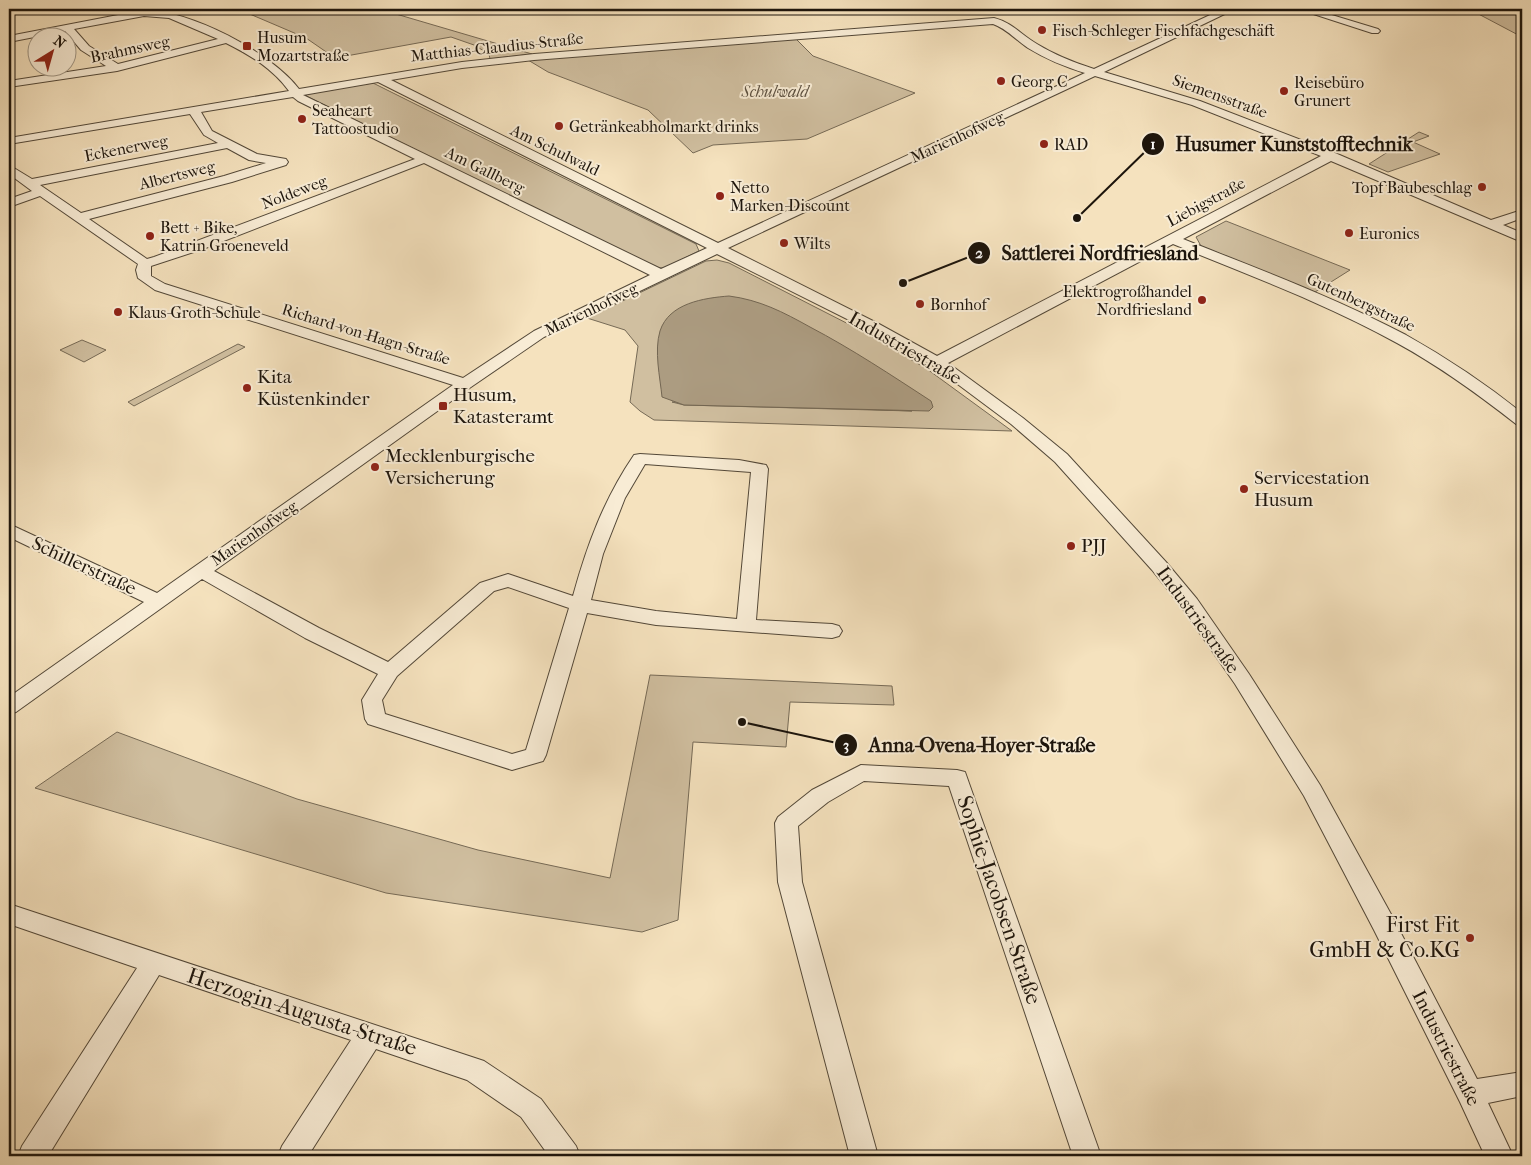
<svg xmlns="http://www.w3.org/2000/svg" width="1531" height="1165" font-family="'IM FELL French Canon',serif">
	<rect width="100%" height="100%" fill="#f5e2be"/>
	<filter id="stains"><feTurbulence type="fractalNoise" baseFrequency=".004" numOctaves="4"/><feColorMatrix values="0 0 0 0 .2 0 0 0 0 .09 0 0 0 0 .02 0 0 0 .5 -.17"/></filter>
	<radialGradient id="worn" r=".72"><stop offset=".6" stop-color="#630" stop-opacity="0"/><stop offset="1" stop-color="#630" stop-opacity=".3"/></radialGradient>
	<path fill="#d0bfa0" stroke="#766a56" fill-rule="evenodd" d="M 238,9 L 379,9 L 532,54 L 490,59 L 489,54 L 474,45 L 451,37 L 335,58 L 306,38 Z
		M 1469,9 L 1522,9 L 1522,37 Z
		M 796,39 L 813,56 L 915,93 L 807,139 L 713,145 L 693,153 L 648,110 L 548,72 L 528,60 Z
		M 373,83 L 696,244 L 699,251 L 664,268 L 658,268 L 304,95 L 306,93 Z
		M 1419,132 L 1429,136 L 1413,142 L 1440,154 L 1388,172 L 1369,164 Z
		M 1226,221 L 1350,270 L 1315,292 L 1201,246 L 1196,237 Z
		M 717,260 L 729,263 L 864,332 L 927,369 L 1012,431 L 654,420 L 640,411 L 630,402 L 638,346 L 625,330 L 587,318 L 706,261 ZM 672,402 L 912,411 L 684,405 Z
		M 82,340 L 106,350 L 84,362 L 60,350 Z
		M 238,344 L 245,347 L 134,406 L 128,402 Z
		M 650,675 L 892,686 L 894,705 L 790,702 L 786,747 L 693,742 L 678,920 L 642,932 L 386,893 L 35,788 L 117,732 L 297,799 L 478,850 L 610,878 Z"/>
	<path fill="#ac9c81" stroke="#736652" d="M 729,296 C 760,300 783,312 810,327 C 852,349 891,375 931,401 L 933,407 L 929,411 L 684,405 L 662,397 C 660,377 654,351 660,331 C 669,303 704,298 729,296 Z"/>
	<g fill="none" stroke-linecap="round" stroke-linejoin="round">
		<g stroke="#534838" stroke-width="2">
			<path id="minor" d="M 1223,9 L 1235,9 L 1104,72 L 1200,101 L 1335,153 L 1491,220 L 1522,210 L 1522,218 L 1503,225 L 1522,233 L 1522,242 L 1331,161 L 1183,239 C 1258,269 1334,297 1406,335 C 1447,358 1486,384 1522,413 L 1522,426 L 1516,424 C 1478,394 1439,366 1397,343 C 1325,303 1248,275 1173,244 L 948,363 L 1023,418 L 1067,454 L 1166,562 L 1197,599 L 1249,674 L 1320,785 L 1392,916 L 1477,1079 L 1522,1072 L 1522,1096 L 1488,1103 L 1513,1156 L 1485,1156 L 1460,1102 L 1374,930 L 1304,796 L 1235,684 L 1183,609 L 1152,570 L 1055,462 L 1011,424 L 932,365 L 869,330 L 717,254 L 544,337 L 471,387 L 214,571 L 319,628 L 388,662 L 480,583 L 508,574 L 573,596 C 587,545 604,499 634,455 L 640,454 L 739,460 L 766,465 L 768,469 L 756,620 L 832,624 L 839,626 L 842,631 L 839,636 L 832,638 L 656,625 L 587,613 L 546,755 L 543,761 L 512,770 L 368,724 L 365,719 L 362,700 L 378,674 L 305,638 L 202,579 L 16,712 L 9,714 L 9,697 L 144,602 L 9,537 L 9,524 L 157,593 L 453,385 L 155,290 L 138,278 L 136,270 L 138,264 L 40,196 L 9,207 L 9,199 L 32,191 L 9,174 L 9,165 L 32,179 L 218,143 L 204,135 L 190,114 L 9,144 L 9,138 L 289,91 C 273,69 250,55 226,43 L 117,71 L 9,87 L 9,81 L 106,66 L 81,50 L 65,31 L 9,42 L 9,36 L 144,10 C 190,10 271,52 299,89 L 462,62 L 534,54 L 994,18 C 1013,23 1021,35 1037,44 C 1055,55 1073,62 1094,69 ZM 144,16 L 169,18 L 218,39 L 118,64 L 89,46 L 74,29 ZM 993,24 C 1007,29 1016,40 1028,48 C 1046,59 1065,67 1085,73 L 718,243 L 391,80 L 462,68 L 534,60 ZM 1095,76 L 1192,105 L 1321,156 L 937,356 L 879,324 L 728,248 ZM 378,82 L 707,248 L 661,269 L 303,95 ZM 293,97 L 298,101 L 415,159 L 154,257 L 147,259 L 89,219 L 232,182 L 286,165 L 288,162 L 286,159 L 257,154 L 212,131 L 201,112 ZM 227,148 L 249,160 L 266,163 L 224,176 L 81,213 L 40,185 ZM 424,163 L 650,275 L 534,331 L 463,378 L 165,284 L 151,276 L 151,266 L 203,249 ZM 645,464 L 751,472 L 737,619 L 656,611 L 591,600 L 603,554 L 625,498 ZM 508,587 L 569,608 L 526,750 L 512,754 L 385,714 L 382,700 L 397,676 L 494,591 Z
				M 1298,9 L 1312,9 L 1378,29 L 1380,31 L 1378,33 L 1372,33 Z
				M 861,765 L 957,770 L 965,772 L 1101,1156 L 1073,1156 L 949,786 L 864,781 L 828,802 L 798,826 L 802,882 L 878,1156 L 850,1156 L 778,882 L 775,823 L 778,817 L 812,790 Z
				M 9,904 L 484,1061 L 541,1099 L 576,1146 L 580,1156 L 549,1156 L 521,1117 L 467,1080 L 376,1049 L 308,1156 L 278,1156 L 282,1146 L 351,1040 L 159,975 L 48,1156 L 18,1156 L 22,1146 L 137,968 L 9,924 Z"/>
		</g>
		<use href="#minor" fill="#f8ecd5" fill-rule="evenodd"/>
	</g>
	<g fill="#8f2418" stroke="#f8ecd5" stroke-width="2">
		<circle cx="1042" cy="30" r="5"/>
		<rect x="242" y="41" width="10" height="10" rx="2.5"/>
		<circle cx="1001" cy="81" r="5"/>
		<circle cx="1284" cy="91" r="5"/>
		<circle cx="302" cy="119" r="5"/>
		<circle cx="559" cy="126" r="5"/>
		<circle cx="1044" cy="144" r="5"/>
		<circle cx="1482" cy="187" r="5"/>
		<circle cx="720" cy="196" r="5"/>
		<circle cx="1349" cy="233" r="5"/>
		<circle cx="150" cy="236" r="5"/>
		<circle cx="784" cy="243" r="5"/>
		<circle cx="1202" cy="300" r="5"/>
		<circle cx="920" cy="304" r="5"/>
		<circle cx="118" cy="312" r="5"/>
		<circle cx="247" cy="388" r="5"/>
		<rect x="438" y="401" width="10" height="10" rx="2.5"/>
		<circle cx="375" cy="467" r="5"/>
		<circle cx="1244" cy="489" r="5"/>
		<circle cx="1071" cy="546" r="5"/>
		<circle cx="1470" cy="938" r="5"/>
	</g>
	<g text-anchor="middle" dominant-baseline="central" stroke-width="4" stroke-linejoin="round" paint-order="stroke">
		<g font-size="16" fill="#1d150c" stroke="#f8ecd5" text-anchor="start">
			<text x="1052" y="30">Fisch-Schleger Fischfachgeschäft</text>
			<text x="257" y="37">Husum<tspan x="257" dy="18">Mozartstraße</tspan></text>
			<text x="1011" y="81">Georg C</text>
			<text x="1294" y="82">Reisebüro<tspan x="1294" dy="18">Grunert</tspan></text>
			<text x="312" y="110">Seaheart<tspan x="312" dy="18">Tattoostudio</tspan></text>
			<text x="569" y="126">Getränkeabholmarkt drinks</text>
			<text x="1054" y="144">RAD</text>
			<text x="730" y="187">Netto<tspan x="730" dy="18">Marken-Discount</tspan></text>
			<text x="1472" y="187" text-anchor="end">Topf Baubeschlag</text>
			<text x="160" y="227">Bett + Bike,<tspan x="160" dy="18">Katrin Groeneveld</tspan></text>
			<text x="1359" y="233">Euronics</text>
			<text x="794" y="243">Wilts</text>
			<text x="1192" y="291" text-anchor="end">Elektrogroßhandel<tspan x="1192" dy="18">Nordfriesland</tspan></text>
			<text x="930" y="304">Bornhof</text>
			<text x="128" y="312">Klaus-Groth-Schule</text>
		</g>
		<g font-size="16" fill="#1d150c" stroke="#f8ecd5">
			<text transform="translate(497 47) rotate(-6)">Matthias-Claudius-Straße</text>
			<text transform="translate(130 49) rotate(-12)">Brahmsweg</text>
			<text transform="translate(1220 96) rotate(20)">Siemensstraße</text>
			<text transform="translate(957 137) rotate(-25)">Marienhofweg</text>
			<text transform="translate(126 148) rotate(-11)">Eckenerweg</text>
			<text transform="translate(555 150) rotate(26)">Am Schulwald</text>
			<text transform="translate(485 170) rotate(26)">Am Gallberg</text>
			<text transform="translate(177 175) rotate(-14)">Albertsweg</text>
			<text transform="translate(294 192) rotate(-21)">Noldeweg</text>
			<text transform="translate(1206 202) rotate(-28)">Liebigstraße</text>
			<text transform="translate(1361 302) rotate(25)">Gutenbergstraße</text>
			<text transform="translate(591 309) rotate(-26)">Marienhofweg</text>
			<text transform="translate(366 334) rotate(17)">Richard-von-Hagn-Straße</text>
			<text transform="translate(254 533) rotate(-35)">Marienhofweg</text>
		</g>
		<g font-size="16" font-style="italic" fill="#5c5040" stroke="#f8ecd5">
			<text x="775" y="91">Schulwald</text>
		</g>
		<g font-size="19" fill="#1d150c" stroke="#f8ecd5">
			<text transform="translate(905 348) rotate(30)">Industriestraße</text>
			<text transform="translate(84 566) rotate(25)">Schillerstraße</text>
			<text transform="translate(1198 620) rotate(54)">Industriestraße</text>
			<text transform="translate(1446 1048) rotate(63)">Industriestraße</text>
		</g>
		<g font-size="19" fill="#1d150c" stroke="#f8ecd5" text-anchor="start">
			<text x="257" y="377">Kita<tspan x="257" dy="22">Küstenkinder</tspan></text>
			<text x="453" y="395">Husum,<tspan x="453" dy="22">Katasteramt</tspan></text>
			<text x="385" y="456">Mecklenburgische<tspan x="385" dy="22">Versicherung</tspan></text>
			<text x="1254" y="478">Servicestation<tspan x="1254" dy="22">Husum</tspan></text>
			<text x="1081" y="546">PJJ</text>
		</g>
		<g font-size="22" fill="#1d150c" stroke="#f8ecd5">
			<text transform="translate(999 900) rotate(71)">Sophie-Jacobsen-Straße</text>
			<text transform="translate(302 1012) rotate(18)">Herzogin-Augusta-Straße</text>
		</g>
		<g font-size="22" fill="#1d150c" stroke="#f8ecd5" text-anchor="end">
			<text x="1460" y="925">First Fit<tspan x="1460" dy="25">GmbH &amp; Co.KG</tspan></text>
		</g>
	</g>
	<path fill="none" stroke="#1d150c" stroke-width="2" d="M1077 218L1153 144M903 283L979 253M742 722L846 745"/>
	<g fill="#1d150c" stroke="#f8ecd5" stroke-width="2">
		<circle cx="1077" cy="218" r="5"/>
		<circle cx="903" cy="283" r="5"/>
		<circle cx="742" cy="722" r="5"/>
		<circle cx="1153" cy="144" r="12"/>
		<circle cx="979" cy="253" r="12"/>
		<circle cx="846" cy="745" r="12"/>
	</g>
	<g font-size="15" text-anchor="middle" font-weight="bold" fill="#fff">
		<text x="1153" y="149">1</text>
		<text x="979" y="258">2</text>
		<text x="846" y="750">3</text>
	</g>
	<g font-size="20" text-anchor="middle" font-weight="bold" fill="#1d150c" stroke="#f8ecd5" stroke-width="4" stroke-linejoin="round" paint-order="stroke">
		<text x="1294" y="151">Husumer Kunststofftechnik</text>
		<text x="1100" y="260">Sattlerei Nordfriesland</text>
		<text x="982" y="752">Anna-Ovena-Hoyer-Straße</text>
	</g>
	<rect width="1531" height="1165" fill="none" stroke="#f5e2be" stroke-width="30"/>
	<rect x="10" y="10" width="1511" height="1145" fill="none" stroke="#1d150c" stroke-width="2.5"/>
	<rect x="15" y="15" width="1501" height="1135" fill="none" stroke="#1d150c"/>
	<g transform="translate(52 52) rotate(37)"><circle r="24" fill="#f8ecd5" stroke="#a09685"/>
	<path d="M0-4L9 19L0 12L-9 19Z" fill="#8f2418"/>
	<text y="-8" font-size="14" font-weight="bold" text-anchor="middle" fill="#1d150c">N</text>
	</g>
	<rect width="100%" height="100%" filter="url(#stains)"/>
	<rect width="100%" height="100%" fill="url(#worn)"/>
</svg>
